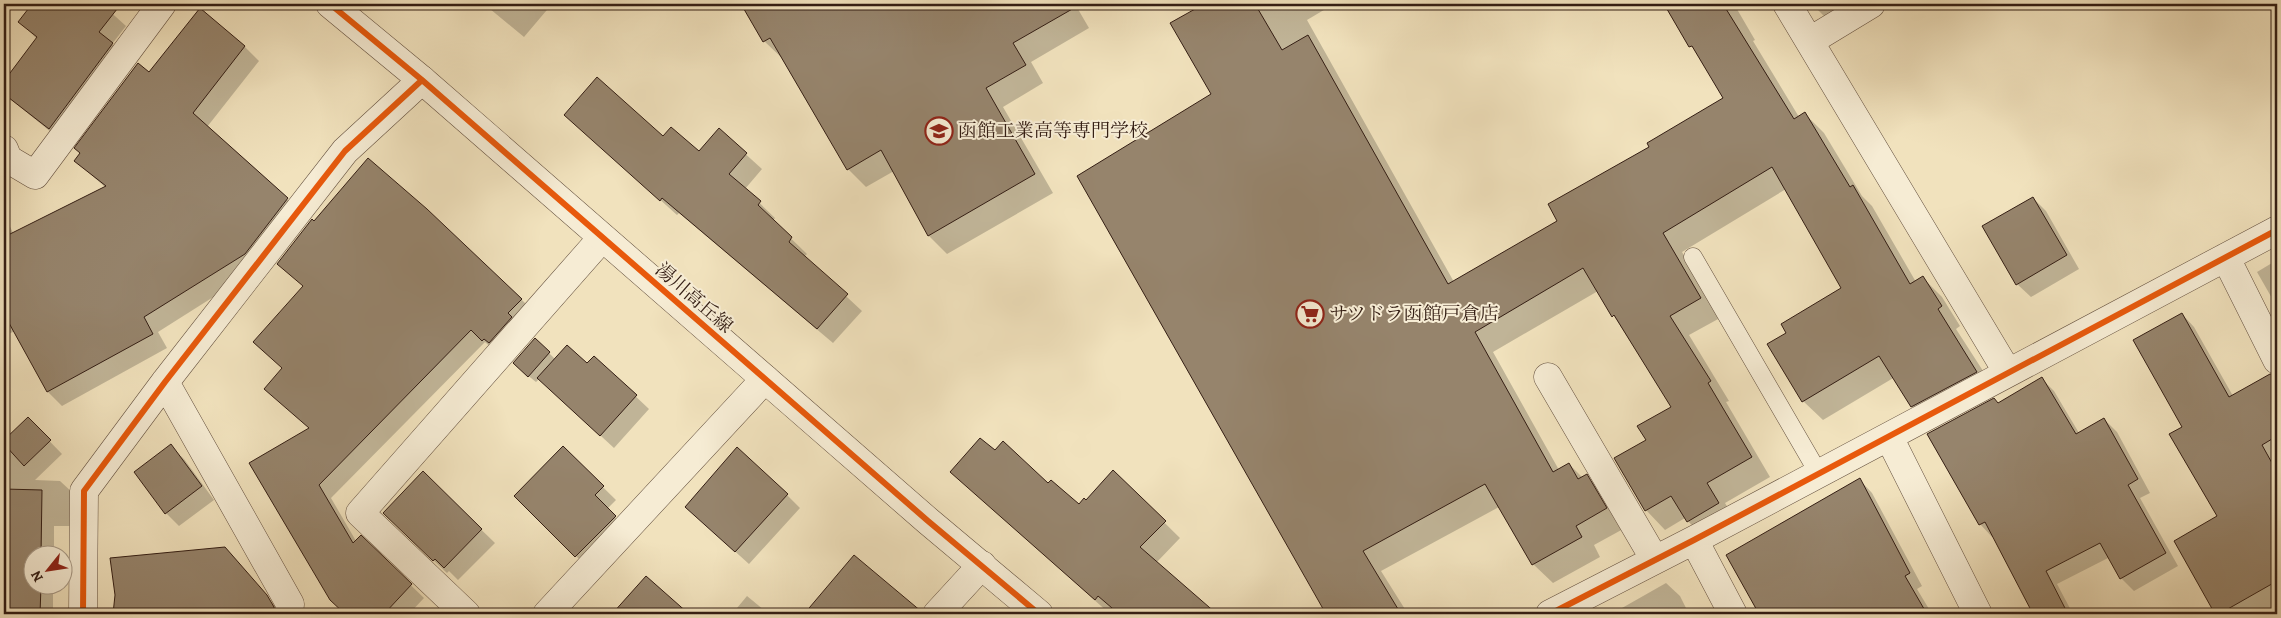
<svg xmlns="http://www.w3.org/2000/svg" width="2281" height="618" font-family="Alegreya,'Noto Serif JP',serif">
	<rect width="100%" height="100%" fill="#f1e2bd"/>
	<filter id="stains"><feTurbulence type="fractalNoise" baseFrequency=".004" numOctaves="4"/><feColorMatrix values="0 0 0 0 .2 0 0 0 0 .09 0 0 0 0 .02 0 0 0 .5 -.17"/></filter>
	<radialGradient id="worn" r=".72"><stop offset=".6" stop-color="#630" stop-opacity="0"/><stop offset="1" stop-color="#630" stop-opacity=".3"/></radialGradient>
	<path fill="#0003" d="M 34,4 L 107,4 L 105,7 L 126,26 L 112,44 L 125,57 L 62,141 L 4,94 L 4,83 L 37,39 L 20,22 Z
		M 484,4 L 552,4 L 524,37 Z
		M 742,4 L 1075,4 L 1089,28 L 1031,62 L 1043,83 L 1003,107 L 1053,193 L 947,254 L 929,236 L 894,171 L 866,187 L 848,169 L 783,59 L 764,41 Z
		M 1206,4 L 1334,4 L 1307,20 L 1454,282 L 1559,221 L 1651,147 L 1725,98 L 1665,4 L 1734,4 L 1755,40 L 1753,41 L 1799,117 L 1805,114 L 1824,133 L 1862,196 L 1872,206 L 1916,282 L 1923,278 L 1942,297 L 1960,326 L 1956,329 L 1996,391 L 1932,425 L 1912,406 L 1895,377 L 1823,420 L 1803,401 L 1788,333 L 1843,288 L 1786,189 L 1682,252 L 1720,318 L 1689,335 L 1729,401 L 1726,402 L 1770,477 L 1725,503 L 1737,523 L 1707,541 L 1685,518 L 1665,530 L 1646,510 L 1647,441 L 1672,407 L 1598,291 L 1493,352 L 1559,470 L 1569,464 L 1583,478 L 1586,476 L 1606,495 L 1625,528 L 1594,545 L 1600,557 L 1553,583 L 1533,564 L 1499,507 L 1381,571 L 1408,614 L 1328,614 L 1079,176 L 1213,95 L 1172,24 Z
		M 1812,4 L 1845,4 L 1825,17 Z
		M 244,46 L 259,61 L 207,127 L 302,213 L 259,268 L 158,332 L 167,348 L 62,406 L 48,392 L 15,331 L 4,336 L 4,214 L 13,233 L 106,188 L 76,161 L 149,74 Z
		M 566,115 L 663,138 L 699,153 L 719,130 L 762,169 L 745,189 L 775,218 L 773,221 L 807,254 L 804,257 L 862,311 L 833,343 L 679,213 L 677,215 Z
		M 2033,198 L 2046,211 L 2079,269 L 2031,297 L 2017,284 Z
		M 2277,260 L 2277,307 L 2257,272 Z
		M 292,276 L 521,299 L 534,312 L 496,352 L 485,342 L 331,498 L 356,541 L 361,537 L 424,598 L 409,614 L 346,614 L 331,599 L 310,429 L 279,401 L 283,369 L 304,287 Z
		M 2182,314 L 2194,327 L 2233,396 L 2277,377 L 2277,614 L 2217,614 L 2175,542 L 2219,517 L 2183,427 Z
		M 549,353 L 556,360 L 587,365 L 594,357 L 649,409 L 614,448 L 539,379 L 536,382 L 521,370 Z
		M 2041,378 L 2054,391 L 2079,433 L 2104,419 L 2117,432 L 2150,493 L 2140,498 L 2178,566 L 2134,591 L 2121,578 L 2110,557 L 2057,584 L 2073,614 L 2027,614 L 2033,611 L 1994,536 L 1992,537 L 1980,524 L 1999,404 Z
		M 28,419 L 62,454 L 35,480 L 60,481 L 73,493 L 73,526 L 54,526 L 54,556 L 32,556 L 32,586 L 53,586 L 53,608 L 59,614 L 4,614 L 4,442 Z
		M 170,446 L 184,459 L 214,500 L 179,526 L 166,513 Z
		M 563,448 L 616,500 L 607,509 L 628,530 L 589,569 L 516,496 Z
		M 995,452 L 1079,506 L 1086,501 L 1113,472 L 1180,538 L 1156,563 L 1213,614 L 1118,614 L 1115,611 L 1110,614 L 951,472 Z
		M 423,473 L 495,543 L 458,580 L 449,571 L 447,573 L 397,526 Z
		M 1859,479 L 1872,493 L 1922,586 L 1917,589 L 1932,614 L 1760,614 L 1728,555 Z
		M 787,495 L 800,508 L 749,564 L 700,520 Z
		M 225,549 L 282,614 L 115,614 L 116,595 Z
		M 854,556 L 919,613 L 918,614 L 805,614 Z
		M 646,577 L 687,614 L 614,614 Z
		M 1666,583 L 1680,596 L 1689,614 L 1625,614 L 1622,608 Z
		M 747,596 L 769,614 L 732,614 Z"/>
	<path fill="#96846c" stroke="#341e14" d="M 32,4 L 121,4 L 99,32 L 113,43 L 49,129 L 4,94 L 4,81 L 37,37 L 18,22 Z
		M 741,4 L 1081,4 L 1013,43 L 1026,65 L 986,88 L 1035,174 L 928,236 L 881,150 L 847,170 L 770,38 L 763,42 Z
		M 1204,4 L 1255,4 L 1282,50 L 1308,35 L 1448,284 L 1557,221 L 1548,204 L 1649,147 L 1647,143 L 1723,98 L 1692,46 L 1689,47 L 1664,4 L 1723,4 L 1794,119 L 1805,112 L 1850,187 L 1853,185 L 1910,284 L 1923,276 L 1942,306 L 1938,309 L 1977,372 L 1911,407 L 1879,356 L 1802,402 L 1767,344 L 1786,333 L 1781,324 L 1841,288 L 1772,167 L 1663,233 L 1701,298 L 1670,316 L 1711,381 L 1708,383 L 1752,457 L 1707,483 L 1719,503 L 1687,522 L 1671,496 L 1645,511 L 1614,458 L 1646,440 L 1637,426 L 1671,407 L 1614,315 L 1612,317 L 1583,268 L 1475,332 L 1553,472 L 1569,463 L 1578,479 L 1587,474 L 1607,508 L 1576,526 L 1582,537 L 1532,565 L 1485,484 L 1363,551 L 1401,614 L 1326,614 L 1077,176 L 1211,94 L 1170,23 Z
		M 200,8 L 245,46 L 193,113 L 288,198 L 245,254 L 144,317 L 153,334 L 47,392 L 4,314 L 4,237 L 106,186 L 74,161 L 80,153 L 74,148 L 138,63 L 149,72 Z
		M 597,77 L 663,136 L 671,127 L 699,151 L 719,128 L 747,153 L 729,174 L 761,201 L 758,205 L 792,237 L 789,242 L 848,294 L 817,329 L 662,198 L 660,201 L 564,115 Z
		M 368,158 L 427,209 L 522,299 L 508,313 L 512,317 L 489,343 L 484,339 L 482,341 L 471,330 L 319,485 L 353,543 L 361,535 L 412,584 L 384,614 L 345,614 L 330,600 L 249,463 L 309,428 L 264,389 L 282,368 L 253,342 L 303,286 L 277,264 L 312,219 L 314,221 Z
		M 2033,197 L 2067,255 L 2016,285 L 1982,226 Z
		M 2182,313 L 2229,397 L 2270,374 L 2277,375 L 2277,436 L 2262,445 L 2277,472 L 2277,581 L 2219,614 L 2215,614 L 2174,541 L 2217,516 L 2169,434 L 2182,427 L 2133,340 Z
		M 535,338 L 550,352 L 528,377 L 513,363 Z
		M 567,345 L 587,363 L 594,356 L 637,395 L 600,436 L 537,378 Z
		M 2042,377 L 2076,434 L 2104,418 L 2138,479 L 2128,485 L 2166,553 L 2120,579 L 2100,543 L 2046,571 L 2068,614 L 2033,614 L 1985,522 L 1979,525 L 1927,434 L 1994,398 L 1998,403 Z
		M 28,417 L 51,440 L 24,466 L 4,444 L 4,440 Z
		M 980,438 L 995,450 L 1003,441 L 1048,483 L 1051,480 L 1079,504 L 1084,498 L 1086,500 L 1113,470 L 1166,521 L 1140,547 L 1217,614 L 1119,614 L 1098,596 L 1095,600 L 950,472 Z
		M 171,444 L 202,486 L 165,514 L 134,472 Z
		M 563,446 L 604,486 L 595,495 L 616,516 L 575,557 L 514,496 Z
		M 737,447 L 788,494 L 735,552 L 685,507 Z
		M 423,471 L 482,529 L 444,568 L 435,559 L 433,561 L 383,513 Z
		M 1860,478 L 1910,573 L 1905,576 L 1927,614 L 1759,614 L 1726,555 Z
		M 4,489 L 42,490 L 41,556 L 32,556 L 32,586 L 41,586 L 40,614 L 4,614 Z
		M 225,547 L 267,595 L 274,607 L 274,614 L 113,614 L 115,595 L 110,558 Z
		M 854,555 L 922,612 L 922,614 L 804,614 Z
		M 646,576 L 689,614 L 612,614 Z"/>
	<g fill="none" stroke-linecap="round" stroke-linejoin="round">
		<g stroke="#634f3e" stroke-width="19">
			<path id="service" d="M 1693,257 L 1819,474"/>
		</g>
		<g stroke="#634f3e" stroke-width="29">
			<path id="minor" d="M 1787,4 L 2008,373
				M 1810,41 L 1871,4
				M 4,149 L 8,159 L 35,175 L 162,4
				M 2226,258 L 2277,360
				M 1548,377 L 1655,560
				M 165,382 L 290,604 L 289,614
				M 1889,437 L 1978,614
				M 1694,540 L 1733,614
				M 83,614 L 84,491 L 165,382 L 345,151 L 422,80
				M 466,614 L 360,513 L 602,238
				M 547,614 L 765,379
				M 937,614 L 982,565
				M 1550,614 L 1694,540 L 2277,230"/>
		</g>
		<g stroke="#634f3e" stroke-width="29">
			<path id="tertiary" d="M 330,4 L 422,80 L 928,521 L 1039,614"/>
		</g>
		<use href="#service" stroke="#f6ecd4" stroke-width="18"/>
		<use href="#minor" stroke="#f6ecd4" stroke-width="28"/>
		<use href="#tertiary" stroke="#f6ecd4" stroke-width="28"/>
		<g stroke="#f6ecd4" stroke-width="9">
			<path id="cycleway" d="M 330,4 L 422,80 L 928,521 L 1039,614
				M 83,614 L 84,491 L 165,382 L 345,151 L 422,80
				M 1550,614 L 1694,540 L 2277,230"/>
		</g>
		<use href="#cycleway" stroke="#e8590c" stroke-width="6"/>
	</g>
	<defs>
		<g id="university-ring" transform="scale(1.4375)"><circle r="9.5" fill="#f6ecd4" stroke="#8f2418" stroke-width="1.5"/><path d="M0-5L7-2L0 1L-7-2ZM-4 1L0 2.5L4 1V4Q0 6-4 4Z" fill="#8f2418"/></g>
		<g id="supermarket-ring" transform="scale(1.4375)"><circle r="9.5" fill="#f6ecd4" stroke="#8f2418" stroke-width="1.5"/><path d="M-6-5.5h2.5l.6 2H6L4.5 2H-2.5L-4.4-4H-6ZM-1.5 3.2a1.3 1.3 0 1 0 .1 0ZM3 3.2a1.3 1.3 0 1 0 .1 0Z" fill="#8f2418"/></g>
	</defs>
	<g fill-rule="evenodd">
		<use href="#university-ring" x="939" y="131"/>
		<use href="#supermarket-ring" x="1310" y="314"/>
	</g>
	<g text-anchor="middle" dominant-baseline="central" stroke-width="4" stroke-linejoin="round" paint-order="stroke">
		<g font-size="19" fill="#341e14" stroke="#f6ecd4" text-anchor="start">
			<text x="958" y="131">函館工業高等専門学校</text>
			<text x="1329" y="314">サツドラ函館戸倉店</text>
		</g>
		<g font-size="19" fill="#341e14" stroke="#f6ecd4">
			<text transform="translate(694 298) rotate(41)">湯川高丘線</text>
		</g>
	</g>
	<rect width="2281" height="618" fill="none" stroke="#f1e2bd" stroke-width="20"/>
	<rect x="5" y="5" width="2271" height="608" fill="none" stroke="#341e14" stroke-width="2.5"/>
	<rect x="10" y="10" width="2261" height="598" fill="none" stroke="#341e14"/>
	<g transform="translate(48 570) rotate(240)"><circle r="24" fill="#f6ecd4" stroke="#a89a87"/>
	<path d="M0-4L9 19L0 12L-9 19Z" fill="#8f2418"/>
	<text y="-8" font-size="14" font-weight="bold" text-anchor="middle" fill="#341e14">N</text>
	</g>
	<rect width="100%" height="100%" filter="url(#stains)"/>
	<rect width="100%" height="100%" fill="url(#worn)"/>
</svg>
